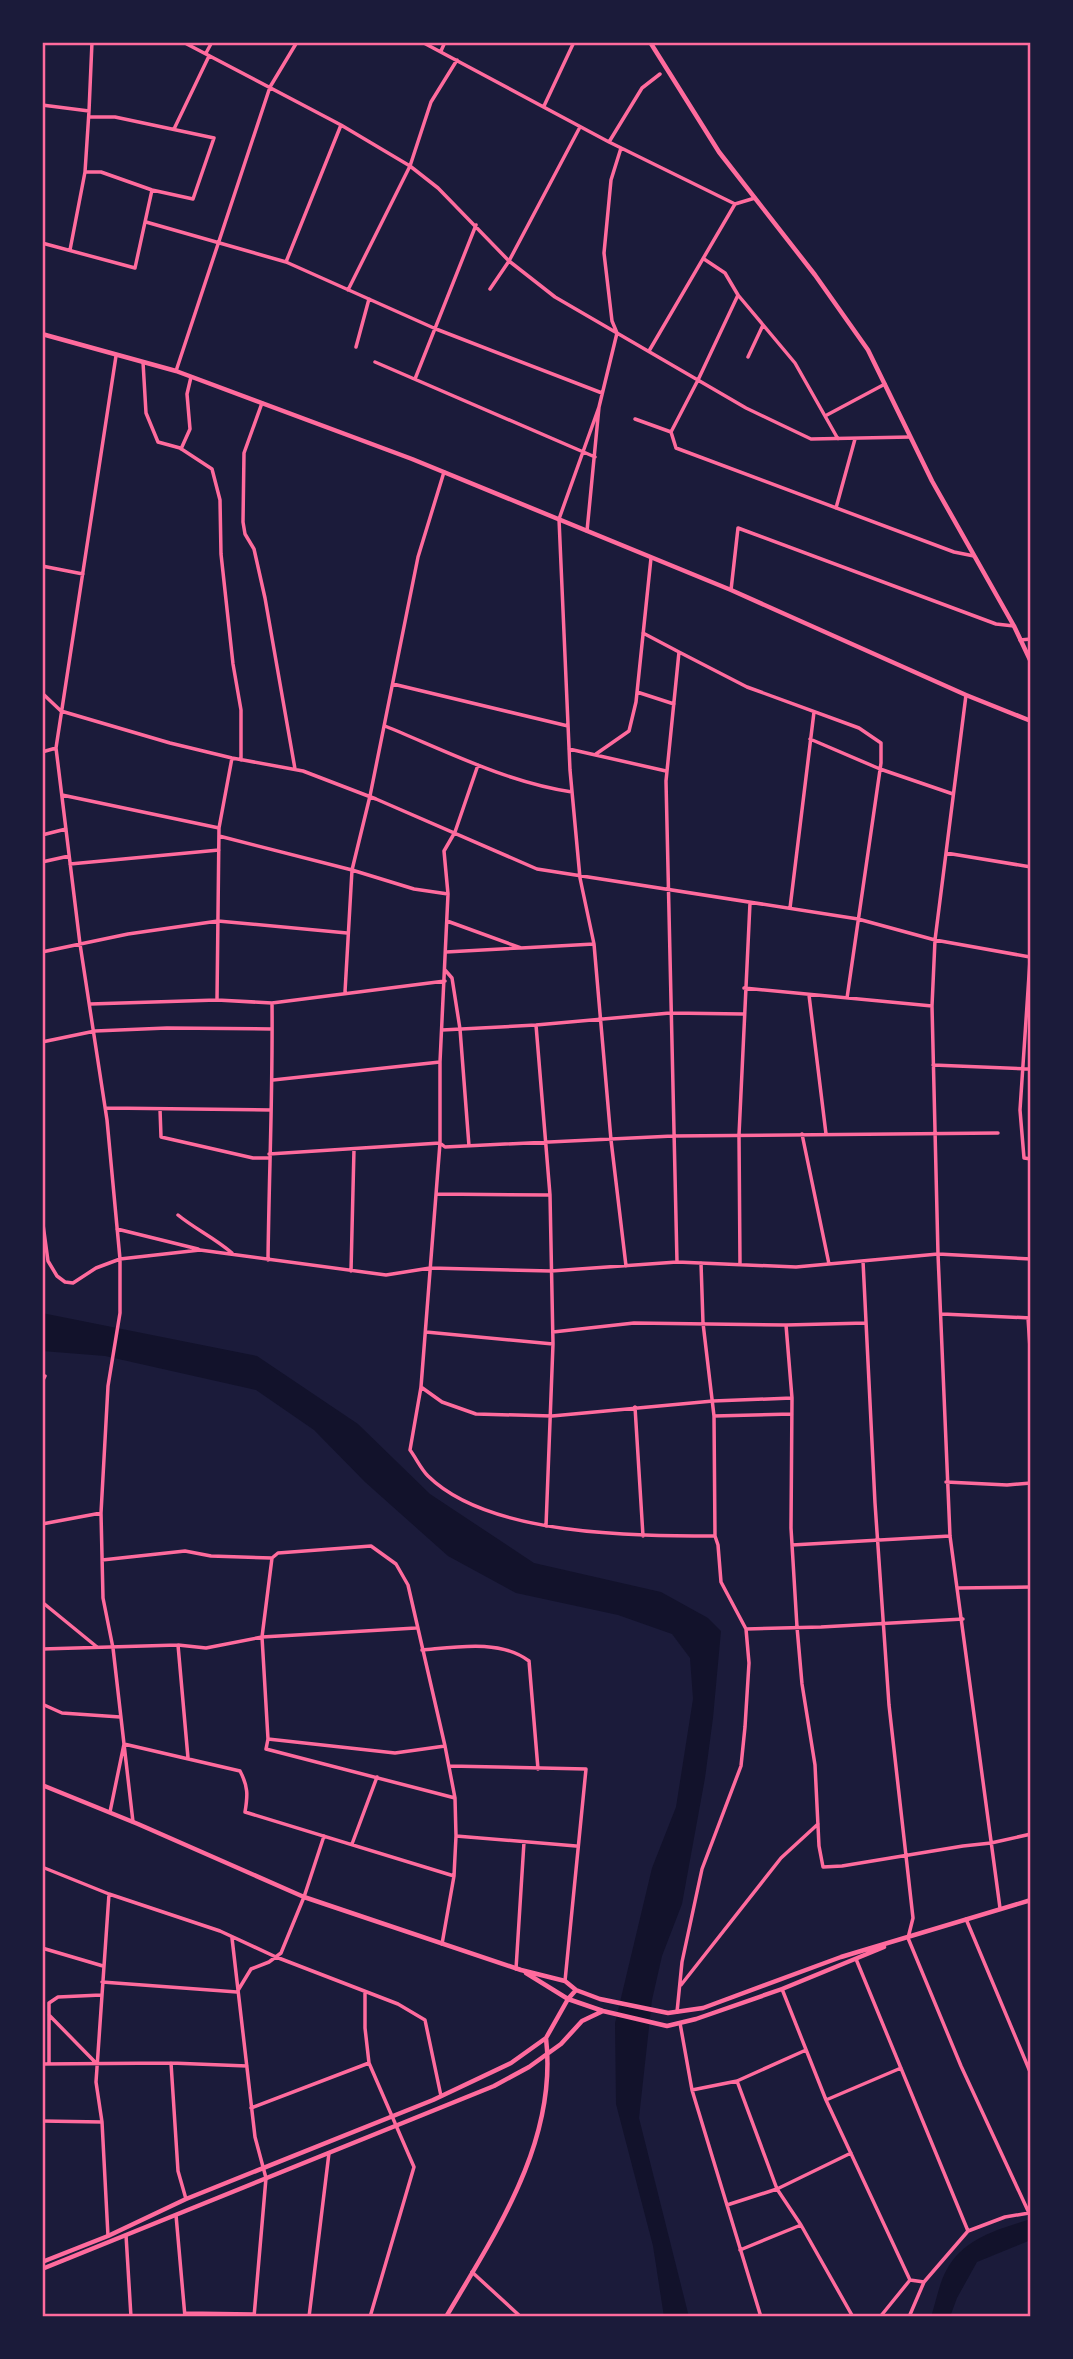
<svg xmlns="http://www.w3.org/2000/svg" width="1073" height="2359" font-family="'Space Grotesk',sans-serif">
	<rect width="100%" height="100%" fill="#1b1b3a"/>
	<path fill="#12122b" d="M 42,1313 L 257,1356 L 358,1424 L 430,1494 L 534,1563 L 661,1592 L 708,1618 L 721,1631 L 713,1718 L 705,1778 L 682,1904 L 662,1956 L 652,2000 L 639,2118 L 689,2317 L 664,2317 L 653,2246 L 616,2104 L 615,2023 L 652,1868 L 676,1807 L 693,1699 L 690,1658 L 672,1634 L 618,1615 L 516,1593 L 448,1556 L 365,1482 L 314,1430 L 256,1390 L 105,1356 L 42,1351 Z
		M 1031,2219 L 1031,2240 L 977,2262 L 957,2298 L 950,2317 L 931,2317 C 936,2302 939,2283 947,2269 C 964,2238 999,2229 1031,2219 Z"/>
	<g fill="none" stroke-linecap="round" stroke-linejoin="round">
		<path stroke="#ff6b9d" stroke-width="3.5" d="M 183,42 L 341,125 L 410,166 L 438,188 L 509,261 L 555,297 L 746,408 L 811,439 L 910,437
			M 422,42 L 609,142 L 735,204 L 755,198
			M 441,51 L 445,42
			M 206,53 L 212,42
			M 42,105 L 89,111 L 92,42
			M 544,106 L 574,42
			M 174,129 L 209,56
			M 609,142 L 642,88 L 660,74
			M 85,172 L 101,172 L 152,190 L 193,199 L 214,138 L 115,117 L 89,117
			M 146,222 L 286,262 L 436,329 L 602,393
			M 42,243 L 135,268 L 152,190
			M 70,250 L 85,172 L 89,111
			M 704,259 L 725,273 L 738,295 L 795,363 L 838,439
			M 286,262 L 341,125
			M 490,289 L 509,261 L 580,127
			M 348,290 L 410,166 L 431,102 L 457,60
			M 738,295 L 698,380 L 671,432 L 676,448 L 954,552 L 974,556
			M 356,347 L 369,299
			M 649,351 L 735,204
			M 748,357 L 763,325
			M 143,362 L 146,413 L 158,442 L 180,448 L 212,469 L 220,500 L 221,554 L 233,664 L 241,710 L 241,760
			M 375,362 L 595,457
			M 176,371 L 270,87 L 297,42
			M 415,379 L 476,225
			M 262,403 L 244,453 L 243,522 L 245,534 L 254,549 L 265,598 L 295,769
			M 599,407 L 559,519 L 570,770 L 580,878 L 594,944 L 611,1140 L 626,1266
			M 825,416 L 885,384
			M 635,419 L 671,432
			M 181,449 L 190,429 L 187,394 L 191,377
			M 836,508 L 855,439
			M 587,531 L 599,407 L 617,333 L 612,321 L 604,253 L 611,180 L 621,148
			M 42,566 L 83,574
			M 731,590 L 738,528 L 996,624 L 1014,626
			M 643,633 L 679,652 L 666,781 L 677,1262
			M 1020,640 L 1031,639
			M 679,652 L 747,687 L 859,728 L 881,743 L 881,763 L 847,998
			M 393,684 L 568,726
			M 637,692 L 674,704
			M 42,693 L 61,711 L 170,743 L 232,758 L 303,771 L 376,799 L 537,869 L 858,919 L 935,940 L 1030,957
			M 966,695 L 935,940 L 932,1006 L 938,1254 L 950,1536 L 1000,1908
			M 385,726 C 446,751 506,782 572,792
			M 810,739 L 880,769 L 953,794
			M 569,749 L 666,771
			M 42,752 L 56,748
			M 596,754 L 629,731 L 636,702 L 651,558
			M 478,765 L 455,832 L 444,851 L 448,894 L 440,1062 L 440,1143 L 421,1387 L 410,1450 C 416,1458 421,1469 428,1476 C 489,1536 635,1536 715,1536
			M 62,795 L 219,828
			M 42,835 L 66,829
			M 219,836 L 352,870 L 370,796 L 418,557 L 444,472
			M 946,853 L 1031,867
			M 42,862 L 69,856
			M 70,864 L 219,850
			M 790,908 L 814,712
			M 447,921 L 521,948 L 594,944
			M 1031,945 L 1020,1110 L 1024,1158 L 1031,1159
			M 42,952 L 128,934 L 218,921 L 347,933
			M 446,952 L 519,948
			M 445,970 L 452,978 L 460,1029 L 469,1146
			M 744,988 L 932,1006
			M 345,992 L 352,870 L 414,889 L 448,894
			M 809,995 L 826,1134
			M 217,1000 L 219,828 L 232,758
			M 90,1004 L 217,1000 L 272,1003 L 445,981
			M 536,1025 L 550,1195 L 553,1344 L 546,1526
			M 442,1030 L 536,1025 L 670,1013 L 743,1014
			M 42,1042 L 95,1031 L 167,1028 L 272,1029
			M 933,1065 L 1031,1069
			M 273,1080 L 440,1062
			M 106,1108 L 271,1110
			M 160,1109 L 161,1137 L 253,1158 L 268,1158
			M 802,1134 L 829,1264
			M 269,1154 L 440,1143 L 445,1147 L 673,1136 L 998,1133
			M 437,1194 L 550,1195
			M 178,1215 C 195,1229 215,1238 232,1253
			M 42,1217 L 48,1261 L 57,1276 L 65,1282 L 73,1283 L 96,1268 L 120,1259 L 200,1250 L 386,1275 L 430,1268 L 551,1271 L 677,1262 L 796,1267 L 938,1254 L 1031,1259
			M 117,1229 L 198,1249
			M 268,1260 C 269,1174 273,1089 272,1003
			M 863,1261 L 875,1503 L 889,1705 L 913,1918 L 908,1938 L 961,2066 L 1029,2213
			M 740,1264 L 739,1135 L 750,903
			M 351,1271 L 354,1149
			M 942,1314 L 1031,1318
			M 1028,1318 L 1031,1363
			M 786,1325 L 792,1398 L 791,1528 L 797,1627 L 802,1684 L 815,1765 L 819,1846 L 823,1867 L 842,1866 L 963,1846 L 991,1843 L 1031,1834
			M 426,1332 L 553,1344
			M 553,1332 L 634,1323 L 786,1325 L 866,1323
			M 42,1382 L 45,1376
			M 421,1387 L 442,1402 L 476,1414 L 552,1416 L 713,1401 L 792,1398
			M 635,1407 L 643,1536
			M 714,1416 L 792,1414
			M 946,1482 L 1007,1485 L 1031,1483
			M 101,1513 L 108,1386 L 120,1313 L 120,1259 L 107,1120 L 80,944 L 56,748 L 116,356
			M 42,1524 L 101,1513 L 103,1598 L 113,1648 L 124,1744 L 240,1771 C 248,1786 248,1795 245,1812 L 454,1876
			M 792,1545 L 950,1536
			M 102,1560 L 185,1551 L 211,1556 L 272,1558
			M 958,1588 L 1031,1587
			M 42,1602 L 97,1647
			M 746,1629 L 821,1627 L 963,1619
			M 178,1645 L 188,1758
			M 42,1649 L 178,1645 L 206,1648 L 262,1637 L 416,1628
			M 422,1650 C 456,1647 500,1639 529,1661 L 538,1769
			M 42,1704 L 62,1713 L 120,1717
			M 268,1739 L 395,1753 L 445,1746
			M 449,1766 L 586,1769 L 565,1981
			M 110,1812 L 124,1744 L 133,1822
			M 456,1836 L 576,1846
			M 352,1844 L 377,1777
			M 42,1867 L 109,1894 L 220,1931 L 276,1957 L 398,2004 L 425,2020 L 441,2096
			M 966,1919 L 1031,2074
			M 232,1938 L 255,2137 L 266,2178 L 254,2317
			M 442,1944 L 454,1876 L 456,1836 L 455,1798 L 445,1746 L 408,1585 L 396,1564 L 371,1546 L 278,1553 L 272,1558 L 262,1637 L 268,1739 L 266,1749 L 455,1798
			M 42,1948 L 103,1966
			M 856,1959 L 968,2231
			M 516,1969 L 524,1842
			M 102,1982 L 237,1992 L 251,1969 L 269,1962 L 281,1953 L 304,1897 L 324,1836
			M 681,1985 L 781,1858 L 818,1824
			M 782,1989 L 826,2100 L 910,2280
			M 365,1993 L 365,2028 L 369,2063 L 414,2167 L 370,2317
			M 677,2012 L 682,1962 L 702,1869 L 741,1766 L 745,1727 L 749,1663 L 746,1629 L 721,1582 L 718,1545 L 715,1536 L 714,1416 L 703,1323 L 701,1263
			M 49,2015 L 97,2064
			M 680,2023 L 692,2090 L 761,2317
			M 171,2063 L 178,2171 L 186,2199
			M 42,2064 L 171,2063 L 247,2066
			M 49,2064 L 49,2003 L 58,1997 L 101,1995
			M 737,2081 L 777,2189 L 801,2225 L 853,2317
			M 692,2090 L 737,2081 L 806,2050
			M 826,2100 L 901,2068
			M 251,2108 L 369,2063
			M 42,2121 L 102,2122
			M 727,2205 L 777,2189 L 851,2153
			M 176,2215 L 185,2317
			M 126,2235 L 131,2317
			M 108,2236 L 102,2122 L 96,2082 L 109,1894
			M 740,2250 L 801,2225
			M 42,2254 L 43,2262
			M 472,2272 L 521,2317
			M 185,2313 L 253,2314
			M 309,2317 L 329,2153
			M 880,2317 L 910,2280 L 924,2282
			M 909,2317 L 924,2282 L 968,2231 L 1005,2217 L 1029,2213"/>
		<path stroke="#ff6b9d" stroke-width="4.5" d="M 650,42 L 719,152 L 815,275 L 868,350 L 932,481 L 1014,626 L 1031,662
			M 42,1785 L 138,1824 L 304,1897 L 521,1970 L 565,1981 L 576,1990 L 600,1999 L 668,2013 L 703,2008 L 841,1957 L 1031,1900
			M 526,1973 L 568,1999 L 603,2011 L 667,2026 L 696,2019 L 782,1989 L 884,1947
			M 42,2262 L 108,2236 L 186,2199 L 433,2100 L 511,2063 L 546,2038 L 568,1999 L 576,1990
			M 42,2269 L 494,2086 L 529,2067 L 561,2044 L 582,2021 L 603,2011
			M 446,2317 C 496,2232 558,2141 546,2038"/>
		<path stroke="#ff6b9d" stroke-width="4.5" d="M 42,334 L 176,371 L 412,459 L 731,590 L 966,695 L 1031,721"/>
	</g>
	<rect width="1073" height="2359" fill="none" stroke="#1b1b3a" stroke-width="88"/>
	<rect x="44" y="44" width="985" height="2271" fill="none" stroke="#ff6b9d" stroke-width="2.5"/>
</svg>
